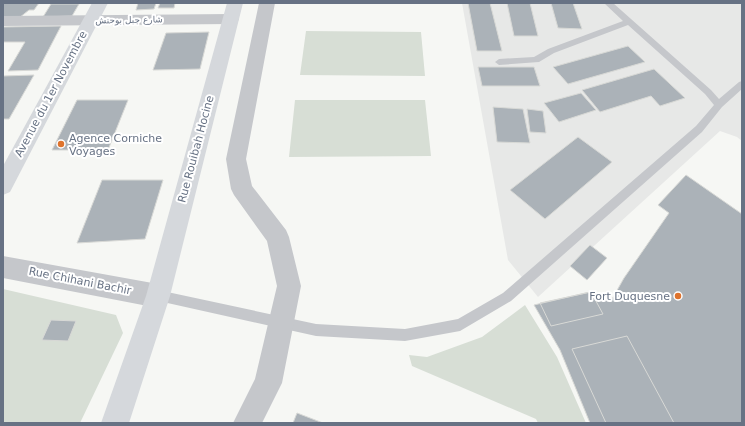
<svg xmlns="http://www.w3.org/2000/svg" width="745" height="426" font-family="'DejaVu Sans',Vazirmatn,sans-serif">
	<rect width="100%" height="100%" fill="#f6f7f4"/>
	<path fill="#e7e8e7" d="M 462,3 L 742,3 L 742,141 L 737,137 L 720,131 L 538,297 L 508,260 Z"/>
	<path fill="#d7ded5" d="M 306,31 L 421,32 L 425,76 L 300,75 Z
		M 295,100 L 425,100 L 431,156 L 289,157 Z
		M 3,289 L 116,315 L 123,333 L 80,423 L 3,423 Z
		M 525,305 L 557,357 L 586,423 L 538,423 L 536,419 L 412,366 L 409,355 L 427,357 L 482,337 Z"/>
	<path fill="#abb2b8" stroke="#d8d9d6" d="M 3,3 L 39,3 L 34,10 L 29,10 L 19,18 L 3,18 Z
		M 138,3 L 156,3 L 154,9 L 136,10 Z
		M 160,3 L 175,3 L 174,8 L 158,8 Z
		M 468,3 L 490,3 L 502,51 L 477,51 Z
		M 507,3 L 530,3 L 538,36 L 514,36 Z
		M 551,3 L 573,3 L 582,29 L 558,28 Z
		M 51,4 L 79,4 L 72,16 L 43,17 Z
		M 61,26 L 38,70 L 8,71 L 25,42 L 3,42 L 3,27 Z
		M 209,32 L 200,69 L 153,70 L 166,33 Z
		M 628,46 L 645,62 L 568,84 L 553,67 Z
		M 478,67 L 534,67 L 540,86 L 482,86 Z
		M 654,69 L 685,98 L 660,106 L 651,96 L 600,112 L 582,90 Z
		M 34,75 L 9,119 L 3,119 L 3,76 Z
		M 581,93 L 596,110 L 559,122 L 544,103 Z
		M 77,100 L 128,100 L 108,150 L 52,150 Z
		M 493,107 L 523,109 L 530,143 L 497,142 Z
		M 527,109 L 543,111 L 546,133 L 530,132 Z
		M 578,137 L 612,162 L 545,219 L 510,190 Z
		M 686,175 L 742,214 L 742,423 L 590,423 L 560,350 L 534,305 L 594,291 L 611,301 L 624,278 L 669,213 L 658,205 Z
		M 102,180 L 163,180 L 145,239 L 77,243 Z
		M 590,245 L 607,258 L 587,280 L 570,266 Z
		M 591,292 L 603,314 L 551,326 L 540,303 Z
		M 51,320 L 76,321 L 68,341 L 42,340 Z
		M 627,336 L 674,423 L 606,423 L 572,349 Z
		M 297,413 L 323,423 L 293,423 Z"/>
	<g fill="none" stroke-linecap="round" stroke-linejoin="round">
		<path fill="#c5c7cb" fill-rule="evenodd" d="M 604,3 L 613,3 L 711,90 L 719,99 L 739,82 L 742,81 L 742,89 L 722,107 L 702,132 L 511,301 L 460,331 L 405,341 L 316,336 L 154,300 L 152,296 L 154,292 L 158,290 L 316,324 L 405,329 L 458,319 L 503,293 L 696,126 L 714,105 L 705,94 L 628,25 L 554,53 L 539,62 L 499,65 L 495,62 L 499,59 L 534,57 L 548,49 L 623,21 Z"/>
		<path fill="#c5c7cb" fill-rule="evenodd" d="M 259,3 L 275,3 L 246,159 L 252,186 L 286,230 L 289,237 L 301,286 L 282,383 L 262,423 L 233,423 L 255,379 L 277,286 L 267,241 L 234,195 L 231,189 L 226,159 Z
			M 231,14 L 237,15 L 239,19 L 237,23 L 231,24 L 3,26 L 3,16 Z
			M 3,256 L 158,284 L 167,288 L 170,296 L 167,304 L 158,308 L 3,278 Z"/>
		<path fill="#d5d8dc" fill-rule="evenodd" d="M 92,3 L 108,3 L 10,192 L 3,195 L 3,166 Z"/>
		<path fill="#d5d8dc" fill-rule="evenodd" d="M 227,3 L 243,3 L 170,296 L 129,423 L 101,423 L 146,296 Z"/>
	</g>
	<g fill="#de732d" stroke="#fff" stroke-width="1.5">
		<circle cx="61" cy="144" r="4"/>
		<circle cx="678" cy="296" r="4"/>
	</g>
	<g text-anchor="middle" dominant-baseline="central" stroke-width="4" stroke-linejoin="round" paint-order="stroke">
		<g font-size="9" fill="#677284" stroke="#fff">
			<text transform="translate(129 20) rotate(-1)">شارع جبل بوحنش</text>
		</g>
		<g font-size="11" fill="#677284" stroke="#fff">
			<text transform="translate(51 94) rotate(-62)">Avenue du 1er Novembre</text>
			<text transform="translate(196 149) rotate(-75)">Rue Rouibah Hocine</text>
			<text transform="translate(80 281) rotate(11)">Rue Chihani Bachir</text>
		</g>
		<g font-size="11" fill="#677284" stroke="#fff" text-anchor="start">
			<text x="69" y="138">Agence Corniche<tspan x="69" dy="13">Voyages</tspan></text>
			<text x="670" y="296" text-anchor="end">Fort Duquesne</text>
		</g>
	</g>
	<rect width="745" height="426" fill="none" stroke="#677284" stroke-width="8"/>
</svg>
